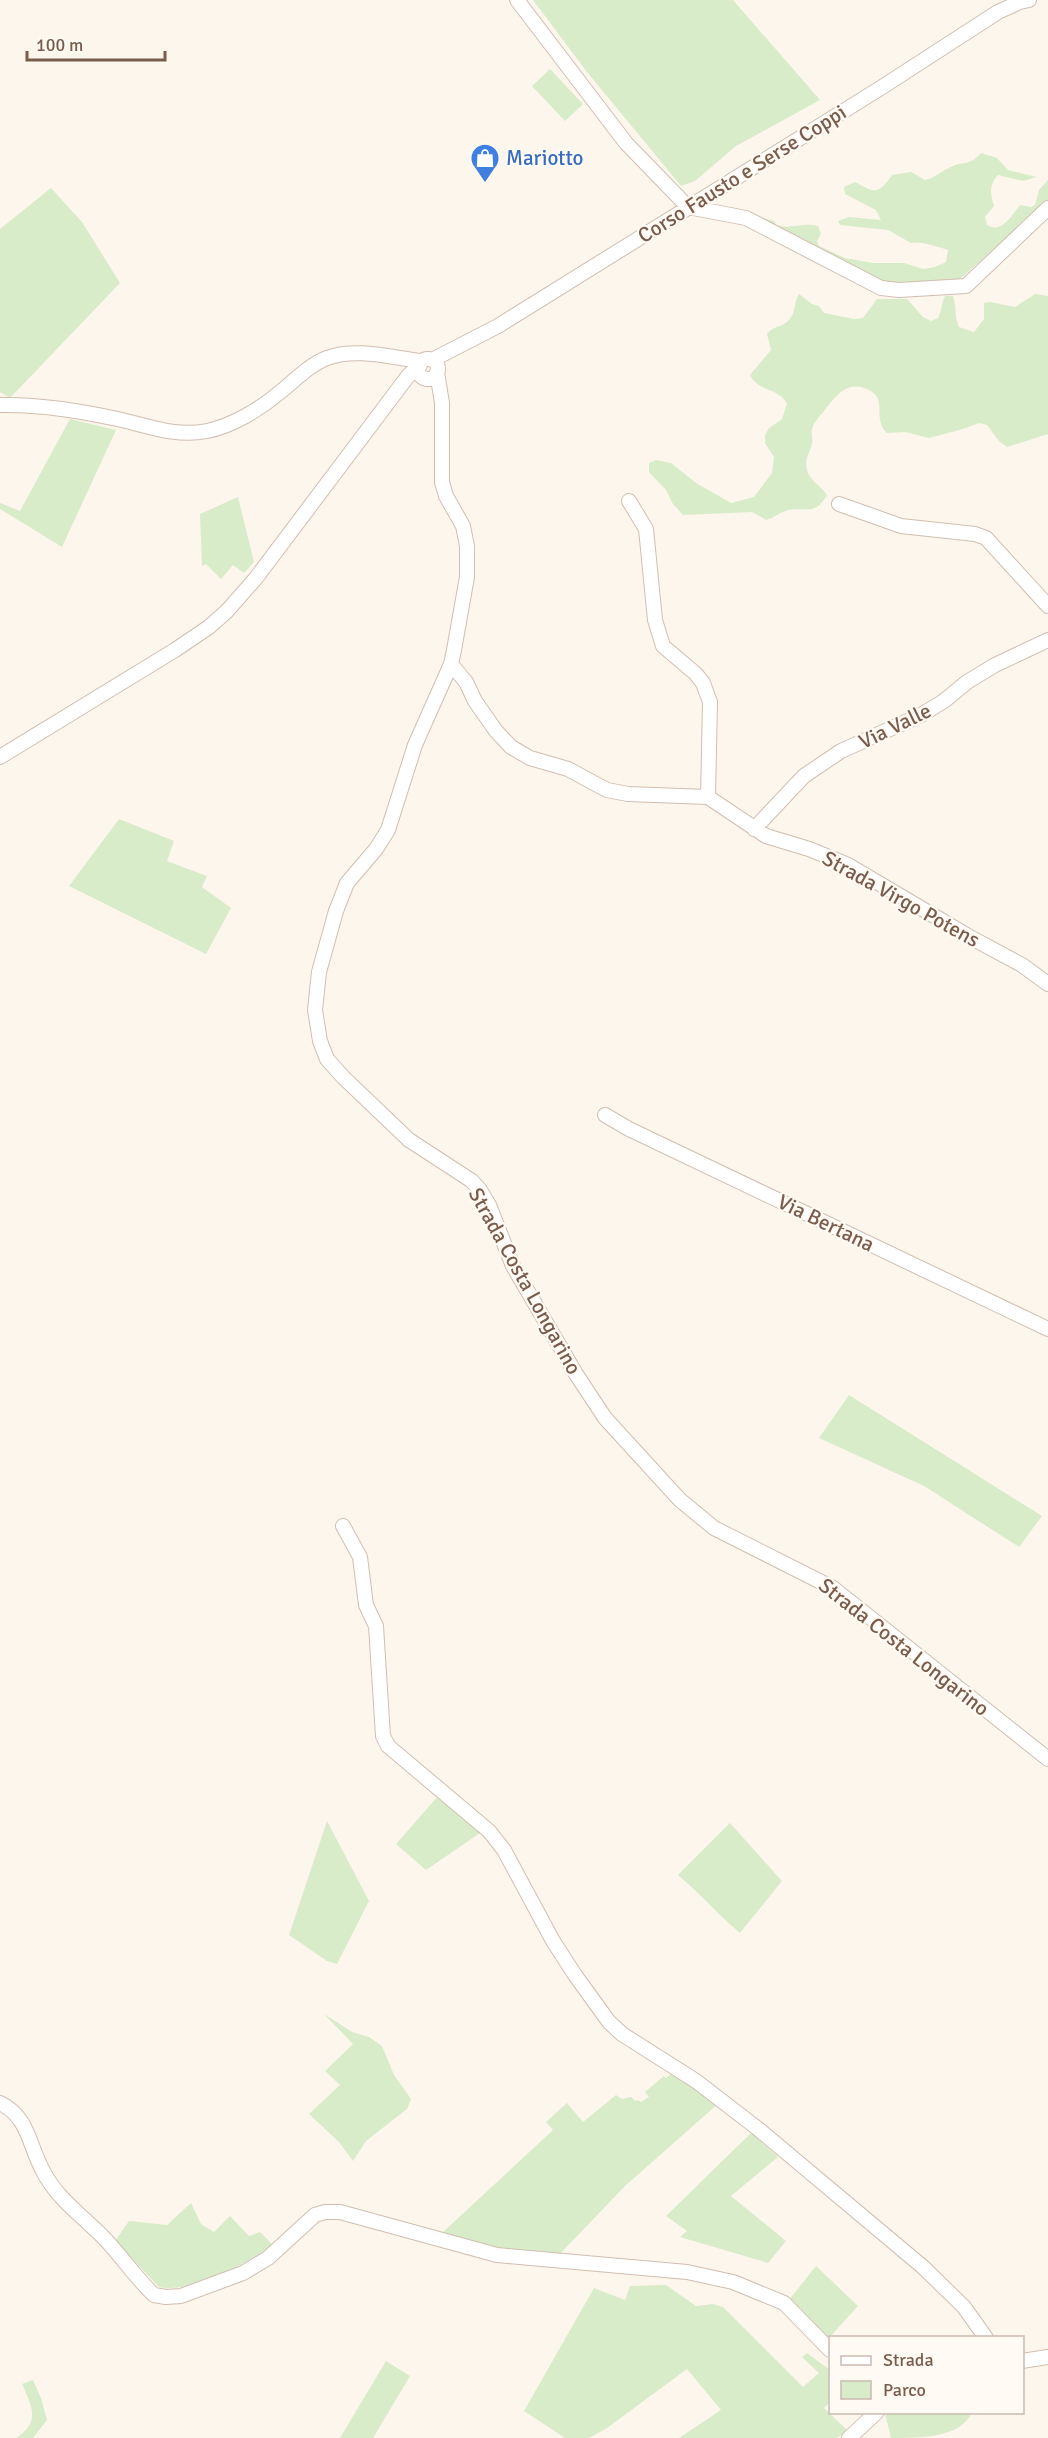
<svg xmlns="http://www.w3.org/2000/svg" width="1048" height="2438" font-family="Signika,sans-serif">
	<rect width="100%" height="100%" fill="#fdf6ec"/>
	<path fill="#d8ecc9" d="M 533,0 L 733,0 L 820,100 L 736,146 L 695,181 L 681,186 L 587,72 Z
		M 550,69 L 583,104 L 565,121 L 532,86 Z
		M 981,153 L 997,158 L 1008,170 L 1037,177 L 1023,181 L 998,175 C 989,185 990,193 994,206 L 985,217 L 987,225 C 1002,234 1011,216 1020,205 L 1031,207 L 1035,205 L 1039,190 L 1048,180 L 1048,200 L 958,281 L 898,285 L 882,282 L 762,222 L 763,218 L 774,221 L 776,225 C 789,230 804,222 818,226 L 821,234 L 817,241 L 819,246 L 845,258 L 873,263 L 904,263 L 923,269 L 935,267 L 946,262 L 948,250 C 938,247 921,241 911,243 L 888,230 L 840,225 L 838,221 L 849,217 L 881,220 L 876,210 L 845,194 L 844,187 L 855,182 C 875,193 878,195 892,175 L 911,172 L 925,180 C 935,178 941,171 951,167 C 964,160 969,167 981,153 Z
		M 51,188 L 82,222 L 120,283 L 10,398 L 0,392 L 0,229 Z
		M 799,294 L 812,304 L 819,306 L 824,313 L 854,319 L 863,318 L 877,299 L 907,299 L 923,317 L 931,321 L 938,318 C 942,310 941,304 945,296 L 953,296 C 957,307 954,317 959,327 L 974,332 L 984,319 L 984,303 L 990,302 L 1015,307 L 1035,294 L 1048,296 L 1048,434 L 1007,447 L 999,441 L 987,425 L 979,423 L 963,429 L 929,438 L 905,432 L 887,433 C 872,420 888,399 869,390 C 847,379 836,396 824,411 C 820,416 813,423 812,430 C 811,434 813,439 812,444 C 810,453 804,458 807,470 C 809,480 821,486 827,495 C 815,516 807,507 788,510 C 780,512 774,518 766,520 L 752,512 L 683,515 L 673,504 L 666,490 L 649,472 L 649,463 L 656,460 L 671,463 L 696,483 L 731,503 L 754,497 L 772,473 L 774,457 L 765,443 L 765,435 L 769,428 L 782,419 L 787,404 C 780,388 758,392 750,375 L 771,350 L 767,334 C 774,325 786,327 791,317 C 796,310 794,301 799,294 Z
		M 70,419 L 116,430 L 62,547 L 0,509 L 0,503 L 20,511 Z
		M 238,497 L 254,562 L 244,573 L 233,565 L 221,579 L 206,564 L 202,566 L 200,514 Z
		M 119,819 L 174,841 L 167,861 L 207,876 L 202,887 L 231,908 L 206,954 L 69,886 Z
		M 849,1395 L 1042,1516 L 1019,1547 L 924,1486 L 819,1438 Z
		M 439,1795 L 483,1831 L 426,1870 L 396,1844 Z
		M 327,1821 L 369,1901 L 337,1964 L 327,1961 L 289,1935 Z
		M 730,1823 L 782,1881 L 740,1933 C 718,1915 700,1893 678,1875 Z
		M 324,2014 L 352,2032 L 369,2037 L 382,2046 L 394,2075 L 411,2099 L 407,2109 L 366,2141 L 353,2161 L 339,2142 L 309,2114 L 340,2085 L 325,2071 L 353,2044 Z
		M 672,2073 L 719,2103 L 625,2186 L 557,2257 L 497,2250 L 442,2233 L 553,2130 L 546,2122 L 567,2103 L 583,2122 L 616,2095 L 622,2099 L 631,2097 L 635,2101 L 638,2100 L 641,2102 L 649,2097 L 645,2092 L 664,2076 L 666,2078 Z
		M 751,2133 L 778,2157 L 731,2196 L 786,2241 L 768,2263 L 680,2237 L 687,2231 L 666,2216 Z
		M 191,2203 L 201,2224 L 214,2232 L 230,2216 L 249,2236 L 260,2232 L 273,2245 C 247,2263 191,2294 159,2287 L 115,2241 L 129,2221 L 167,2225 Z
		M 816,2266 L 858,2306 L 828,2339 L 789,2300 Z
		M 666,2285 L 696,2306 L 713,2304 L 723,2307 L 803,2387 L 819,2373 L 802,2357 L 807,2353 L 830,2370 L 830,2402 L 824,2408 L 848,2431 L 837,2438 L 679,2438 L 721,2410 L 687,2369 L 607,2428 L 589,2438 L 565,2438 L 524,2411 L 594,2288 L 625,2300 L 630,2286 Z
		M 386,2361 L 410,2376 L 373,2438 L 340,2438 Z
		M 33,2380 L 41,2398 L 47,2420 L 33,2438 L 16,2438 C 41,2422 32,2407 22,2384 Z
		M 885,2413 L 885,2412 L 971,2413 C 962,2438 917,2438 891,2438 Z"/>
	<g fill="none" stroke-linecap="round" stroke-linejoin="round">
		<g stroke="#d1beb0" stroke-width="16">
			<path id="minor" d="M 517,0 L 626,143 L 688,207 L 746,218 L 881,288 L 899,290 L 966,286 L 1048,208
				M418 369a10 10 0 1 1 20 0a10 10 0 1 1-20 0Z
				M 432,360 L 498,326 L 879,89 L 998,12 L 1020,2 L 1029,0
				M 437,372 L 442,403 L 442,482 L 446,496 L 463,526 L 467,546 L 467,577 L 454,650 L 451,664 L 415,745 L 388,830 L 376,849 L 347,883 L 336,911 L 319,972 L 315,1010 L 320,1041 L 327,1059 L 343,1077 L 409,1140 L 472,1181 L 480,1190 L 489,1205 L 513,1266 L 576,1374 L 605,1418 L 680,1500 L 714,1528 L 833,1588 L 1048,1759
				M 0,405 C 41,404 82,411 122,420 C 151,427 177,437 207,431 C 232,426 260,409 279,393 C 294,381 309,365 327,358 C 356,347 393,358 422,361
				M 629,501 L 646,529 L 655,620 L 663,646 L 696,674 L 703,683 L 710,702 L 708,797
				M 839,504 L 901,526 L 975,534 L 986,538 L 1048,606
				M 451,664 L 466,682 L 475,701 L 496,731 L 511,747 L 530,758 L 568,769 L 607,790 L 628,794 L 708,797 L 766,836 L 809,849 L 848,865 L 968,936 L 1022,965 L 1048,984
				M 0,757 L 175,650 L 209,627 L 227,611 L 256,578 L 408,376 L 420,365
				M 754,829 L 804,776 L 841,751 L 921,715 L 944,701 L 967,682 L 995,665 L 1048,640
				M 605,1115 L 629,1129 L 1048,1329
				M 343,1526 L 360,1557 L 366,1605 L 376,1626 L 383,1736 L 388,1746 L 489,1831 L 504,1850 L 553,1941 L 575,1975 L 609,2022 L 622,2034 L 696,2081 L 757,2128 L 923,2267 L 964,2307 L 986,2338
				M 0,2103 C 29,2117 29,2146 43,2171 C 57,2199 84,2217 105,2239 C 122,2257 136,2278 154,2295 L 166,2297 L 181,2296 L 243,2273 L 268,2258 L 315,2215 L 325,2212 L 340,2212 L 497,2255 L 687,2272 L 733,2282 L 784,2303 L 830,2350
				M 1022,2361 L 1048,2357
				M 849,2438 L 877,2412"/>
		</g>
		<use href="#minor" stroke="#fff" stroke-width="14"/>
	</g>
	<defs>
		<g id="shop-pin" transform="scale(1.5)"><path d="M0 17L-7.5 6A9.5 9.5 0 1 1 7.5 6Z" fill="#3f7fe0" stroke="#fffaf3"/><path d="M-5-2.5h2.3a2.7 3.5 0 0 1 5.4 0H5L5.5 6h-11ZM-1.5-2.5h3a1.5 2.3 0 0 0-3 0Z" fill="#fff"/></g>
	</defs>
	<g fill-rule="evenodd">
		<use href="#shop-pin" x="485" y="158"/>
	</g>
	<g text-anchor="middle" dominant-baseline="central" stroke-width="4.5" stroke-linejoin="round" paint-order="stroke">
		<g font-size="21" fill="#366cbe" stroke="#fffaf3" text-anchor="start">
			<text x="506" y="158">Mariotto</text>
		</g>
		<g font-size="21" fill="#7a5c4d" stroke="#fffaf3">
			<text transform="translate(742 174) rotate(-32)">Corso Fausto e Serse Coppi</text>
			<text transform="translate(895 726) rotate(-26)">Via Valle</text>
			<text transform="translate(901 899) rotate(29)">Strada Virgo Potens</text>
			<text transform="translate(826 1223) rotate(26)">Via Bertana</text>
			<text transform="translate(525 1281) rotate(61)">Strada Costa Longarino</text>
			<text transform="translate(904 1647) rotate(38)">Strada Costa Longarino</text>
		</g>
	</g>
	<rect x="829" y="2336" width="195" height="78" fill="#fffaf3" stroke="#cabbb1" stroke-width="1.5"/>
	<rect x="841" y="2356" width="30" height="9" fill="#ffffff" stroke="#cabbb1" stroke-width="1.5"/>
	<text x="883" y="2366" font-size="18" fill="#7a5c4d">Strada</text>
	<rect x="841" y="2381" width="30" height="18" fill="#d8ecc9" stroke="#cabbb1" stroke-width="1.5"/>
	<text x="883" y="2396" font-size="18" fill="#7a5c4d">Parco</text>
	<path d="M27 51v9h138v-9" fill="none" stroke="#7a5c4d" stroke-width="3"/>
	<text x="36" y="51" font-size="18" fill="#7a5c4d" stroke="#fffaf3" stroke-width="4.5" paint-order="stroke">100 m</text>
</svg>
